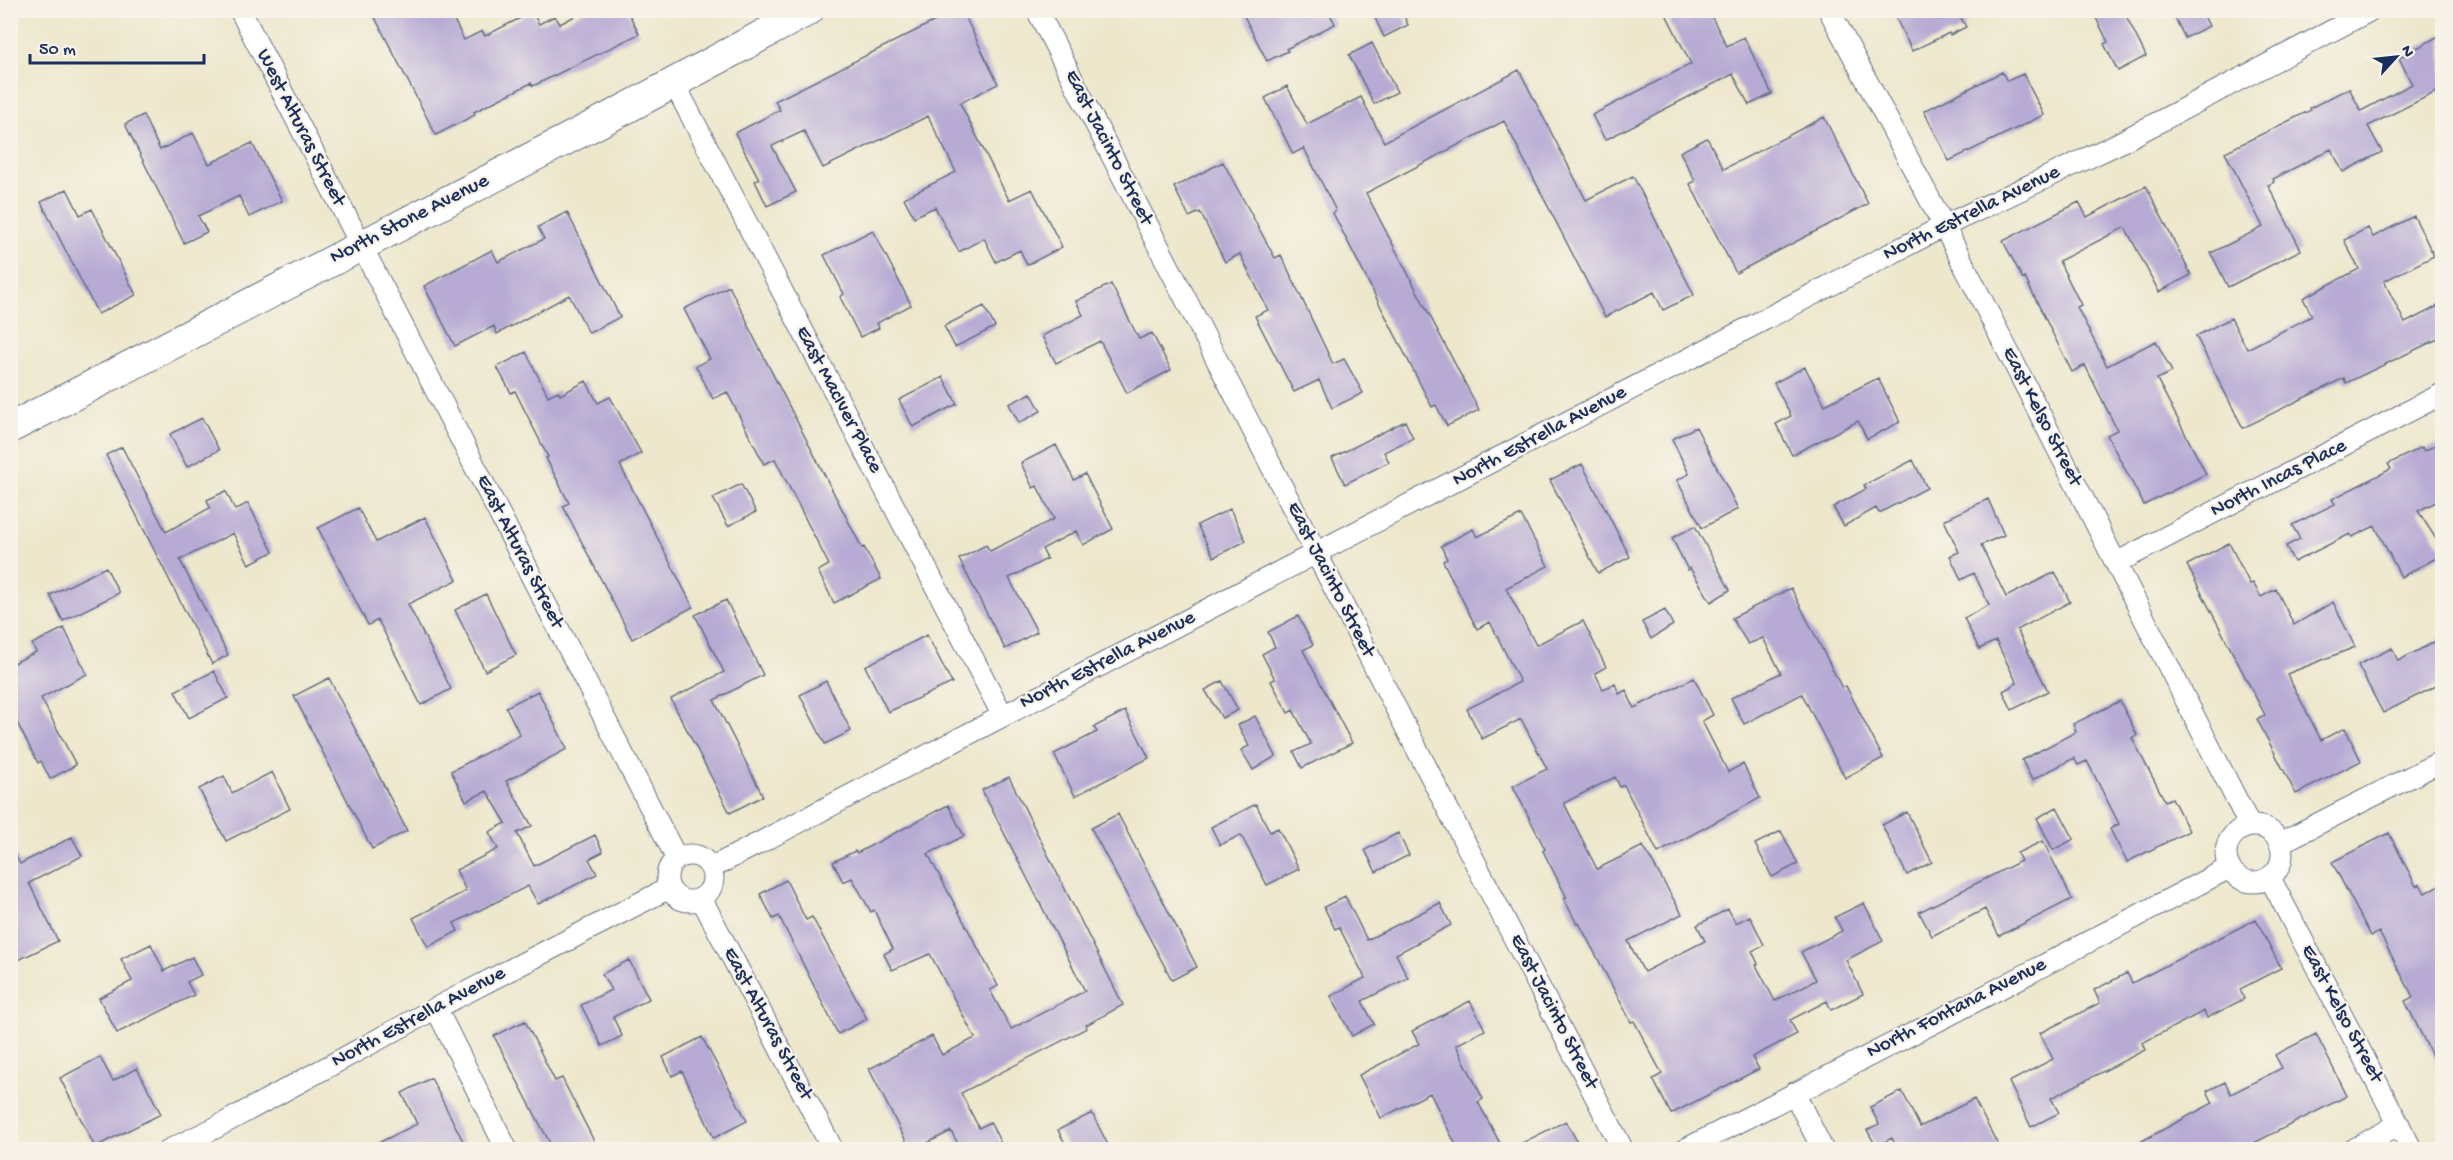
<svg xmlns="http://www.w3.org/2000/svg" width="2453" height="1160" font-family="'Gochi Hand',sans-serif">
	<rect width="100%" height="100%" fill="#f7f3e8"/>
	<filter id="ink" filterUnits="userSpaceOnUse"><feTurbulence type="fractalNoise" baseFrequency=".0167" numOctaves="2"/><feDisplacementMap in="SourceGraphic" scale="12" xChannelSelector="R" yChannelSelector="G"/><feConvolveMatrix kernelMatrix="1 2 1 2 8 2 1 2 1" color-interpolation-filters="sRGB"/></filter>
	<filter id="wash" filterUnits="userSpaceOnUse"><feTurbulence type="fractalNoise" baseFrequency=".008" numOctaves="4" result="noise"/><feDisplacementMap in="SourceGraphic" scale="24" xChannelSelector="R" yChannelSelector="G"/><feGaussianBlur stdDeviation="1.35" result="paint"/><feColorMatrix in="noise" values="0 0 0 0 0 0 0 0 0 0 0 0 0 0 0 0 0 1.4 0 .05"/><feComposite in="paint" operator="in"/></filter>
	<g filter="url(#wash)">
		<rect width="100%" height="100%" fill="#ede7cc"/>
		<g id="blocks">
			<path fill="#b7aad4" d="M 371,10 L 449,10 L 464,40 L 482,31 L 485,36 L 532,12 L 539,24 L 555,16 L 560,24 L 586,10 L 627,10 L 639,34 L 533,86 L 531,83 L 474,112 L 475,115 L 436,135 Z
				M 957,10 L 962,10 L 998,84 L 960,103 L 1009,200 L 1032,189 L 1062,247 L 1027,265 L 1020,250 L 996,262 L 984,238 L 959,252 L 935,207 L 914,217 L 904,198 L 956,172 L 928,116 L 823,168 L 804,131 L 772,146 L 796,192 L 767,206 L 755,181 L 759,179 L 735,133 L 780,110 L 775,101 Z
				M 1241,10 L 1328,10 L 1335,24 L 1286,49 L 1288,51 L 1267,61 Z
				M 1384,10 L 1401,10 L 1408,25 L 1384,37 L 1374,16 Z
				M 1664,10 L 1708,10 L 1727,46 L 1744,37 L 1772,94 L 1749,105 L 1733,74 L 1605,140 L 1592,115 L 1691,64 Z
				M 1892,10 L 1937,10 L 1942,19 L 1957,11 L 1966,27 L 1950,35 L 1949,33 L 1912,51 Z
				M 2092,10 L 2123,10 L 2146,56 L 2118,71 L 2104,44 L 2108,42 Z
				M 2171,10 L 2201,10 L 2209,26 L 2185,38 Z
				M 2442,34 L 2442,89 L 2368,126 L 2382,152 L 2343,172 L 2331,149 L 2273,179 L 2274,182 L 2268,185 L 2301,250 L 2228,287 L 2211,253 L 2263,227 L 2225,152 L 2311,110 L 2310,108 L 2349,88 L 2361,111 L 2412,84 L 2399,58 Z
				M 1372,43 L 1397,92 L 1374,104 L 1349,55 Z
				M 1519,70 L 1586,200 L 1633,176 L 1694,295 L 1663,310 L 1654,292 L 1605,317 L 1504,121 L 1366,193 L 1479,410 L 1447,426 L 1436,405 L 1432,407 L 1333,213 L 1336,211 L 1304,148 L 1293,154 L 1265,98 L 1287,86 L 1307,124 L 1361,97 L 1384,142 Z
				M 2002,72 L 2007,81 L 2023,74 L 2044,115 L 1949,161 L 1924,111 Z
				M 143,115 L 160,150 L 193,133 L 209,164 L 252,143 L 282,201 L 249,217 L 239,196 L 198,216 L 207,232 L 184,243 L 125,124 Z
				M 1824,117 L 1868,204 L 1736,273 L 1690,184 L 1695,181 L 1680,152 L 1707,138 L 1724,169 Z
				M 1223,162 L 1275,258 L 1281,255 L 1333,364 L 1344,359 L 1363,393 L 1332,408 L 1319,380 L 1294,392 L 1255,316 L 1268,310 L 1240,254 L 1225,262 L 1200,212 L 1189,217 L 1174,187 Z
				M 2146,186 L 2191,275 L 2159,292 L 2125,227 L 2059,261 L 2081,305 L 2077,307 L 2107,366 L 2156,341 L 2172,372 L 2157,379 L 2206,474 L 2144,505 L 2107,435 L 2117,430 L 2085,365 L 2072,372 L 2025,278 L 2023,279 L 2003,241 L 2079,202 L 2087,217 Z
				M 67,189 L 80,215 L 92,209 L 136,295 L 98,314 L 41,202 Z
				M 567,212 L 620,317 L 589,333 L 569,295 L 497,334 L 494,326 L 455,346 L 424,286 L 492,250 L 498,262 L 544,239 L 538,227 Z
				M 2414,216 L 2434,256 L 2384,281 L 2405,323 L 2442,304 L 2442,337 L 2346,383 L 2344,378 L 2243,428 L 2196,336 L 2231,318 L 2247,349 L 2312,316 L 2303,298 L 2359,269 L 2344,240 L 2368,228 L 2373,237 Z
				M 873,230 L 911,305 L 877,323 L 879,328 L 860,337 L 840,297 L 844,294 L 824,255 Z
				M 1111,284 L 1139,339 L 1152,333 L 1171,370 L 1127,393 L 1100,341 L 1056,363 L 1042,336 L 1083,315 L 1076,301 Z
				M 729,286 L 748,323 L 747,324 L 862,548 L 864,547 L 881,579 L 834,603 L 818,571 L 829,565 L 775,459 L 764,464 L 727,392 L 713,399 L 696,366 L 710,359 L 684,309 Z
				M 984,306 L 995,327 L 955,347 L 944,326 Z
				M 526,352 L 548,396 L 558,391 L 560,395 L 586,381 L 598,403 L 610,397 L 641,453 L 620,465 L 693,607 L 632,639 L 563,506 L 569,503 L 546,458 L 548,457 L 515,391 L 511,393 L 497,367 Z
				M 1805,367 L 1825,405 L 1878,378 L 1900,422 L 1867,439 L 1858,421 L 1792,455 L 1776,424 L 1791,416 L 1774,383 Z
				M 943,377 L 957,404 L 913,427 L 899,400 Z
				M 1031,393 L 1041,411 L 1019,423 L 1009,404 Z
				M 202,418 L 219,450 L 187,467 L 170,434 Z
				M 1405,421 L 1413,438 L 1384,452 L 1389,462 L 1345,484 L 1332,458 Z
				M 1696,427 L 1738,509 L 1702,528 L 1677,480 L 1689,474 L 1672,439 Z
				M 2442,442 L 2442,499 L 2418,511 L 2442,548 L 2442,555 L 2401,577 L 2375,526 L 2352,537 L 2350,534 L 2294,562 L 2286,546 L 2300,539 L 2292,525 L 2335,504 L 2332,499 L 2391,469 L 2388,464 L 2422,447 L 2424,451 Z
				M 1056,445 L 1074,480 L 1085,474 L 1113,529 L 1083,545 L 1076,531 L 1042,549 L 1047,559 L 1009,578 L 1037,632 L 1005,649 L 959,559 L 986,545 L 990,551 L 1054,519 L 1037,486 L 1033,488 L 1021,463 Z
				M 122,447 L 166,532 L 210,508 L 207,500 L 226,491 L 235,510 L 248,503 L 273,552 L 249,564 L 233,533 L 180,560 L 228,655 L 212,664 L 106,455 Z
				M 1913,460 L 1927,488 L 1879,513 L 1876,508 L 1844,526 L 1833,507 L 1866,489 L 1864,485 Z
				M 1582,464 L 1630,557 L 1598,573 L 1550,480 Z
				M 741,484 L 756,512 L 728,526 L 713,498 Z
				M 1988,499 L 2004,535 L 1981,545 L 2006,597 L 2055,572 L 2070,602 L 2017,630 L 2048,691 L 2012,710 L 2003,691 L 2017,683 L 1996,641 L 1979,649 L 1964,618 L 1989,605 L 1974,573 L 1961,580 L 1950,556 L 1959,552 L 1944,520 Z
				M 358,508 L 376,542 L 425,517 L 457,580 L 408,604 L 451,689 L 421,705 L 378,620 L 368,625 L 318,528 Z
				M 1230,509 L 1246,541 L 1214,557 L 1197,525 Z
				M 1521,515 L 1548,566 L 1506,588 L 1536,645 L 1583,621 L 1606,667 L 1595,673 L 1603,689 L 1615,684 L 1619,694 L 1626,690 L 1634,708 L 1694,678 L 1713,715 L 1702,721 L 1728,772 L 1743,764 L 1760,798 L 1658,853 L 1624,785 L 1620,787 L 1615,777 L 1564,803 L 1597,869 L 1643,846 L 1682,914 L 1628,941 L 1644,972 L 1705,941 L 1697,925 L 1728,909 L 1736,923 L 1750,916 L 1764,945 L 1752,951 L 1758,964 L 1756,965 L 1775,1001 L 1816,980 L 1801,952 L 1842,931 L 1835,917 L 1864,903 L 1883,941 L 1846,960 L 1863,994 L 1831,1010 L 1827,1001 L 1790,1020 L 1797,1034 L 1752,1057 L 1759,1069 L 1671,1114 L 1653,1079 L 1662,1074 L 1634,1021 L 1631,1022 L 1579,923 L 1577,924 L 1564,899 L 1567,898 L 1543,851 L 1545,849 L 1513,786 L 1547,769 L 1521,719 L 1482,739 L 1467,709 L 1520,682 L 1490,622 L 1477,629 L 1443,561 L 1447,559 L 1441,546 L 1473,529 L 1477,537 Z
				M 1695,526 L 1730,590 L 1711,602 L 1690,568 L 1688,570 L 1672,538 Z
				M 2229,543 L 2250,584 L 2253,583 L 2261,597 L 2276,589 L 2294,625 L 2333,602 L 2355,647 L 2287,674 L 2321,740 L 2345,728 L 2361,761 L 2296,794 L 2257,719 L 2265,715 L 2187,565 Z
				M 106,567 L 119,593 L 63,621 L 50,595 Z
				M 1791,588 L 1842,688 L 1846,686 L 1883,758 L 1845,778 L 1802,694 L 1744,724 L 1731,698 L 1781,673 L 1763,638 L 1748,644 L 1732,618 Z
				M 486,594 L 516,655 L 485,671 L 455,610 Z
				M 726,600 L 763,675 L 714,700 L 763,796 L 730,813 L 671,699 L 724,672 L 695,615 Z
				M 1665,610 L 1673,625 L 1651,639 L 1642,622 Z
				M 1298,616 L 1313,645 L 1303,650 L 1352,743 L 1302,768 L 1294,752 L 1311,744 L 1293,710 L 1288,713 L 1271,681 L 1275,679 L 1262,654 L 1275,647 L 1268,632 Z
				M 64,628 L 87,674 L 41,698 L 76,765 L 50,779 L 41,761 L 38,763 L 10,709 L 10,665 L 36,652 L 32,644 Z
				M 927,635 L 952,683 L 888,712 L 865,666 Z
				M 2442,638 L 2442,683 L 2383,713 L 2358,665 L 2392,648 L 2398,661 Z
				M 214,671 L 228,698 L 189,718 L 175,691 Z
				M 329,678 L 407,831 L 372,849 L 294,696 Z
				M 826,681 L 851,731 L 825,744 L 800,695 Z
				M 1222,681 L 1238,710 L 1222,718 L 1205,690 Z
				M 538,691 L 567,749 L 506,781 L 532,826 L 517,833 L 534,866 L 595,835 L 603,852 L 589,859 L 597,874 L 538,904 L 528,886 L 454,923 L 458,931 L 428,947 L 413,918 L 466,891 L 456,870 L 498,849 L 489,832 L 506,823 L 487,791 L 466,801 L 451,771 L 520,735 L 506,707 Z
				M 2120,701 L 2137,735 L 2132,738 L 2165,801 L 2172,798 L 2189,831 L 2127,862 L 2110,829 L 2119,824 L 2087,761 L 2078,765 L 2074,758 L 2032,780 L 2022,760 L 2076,732 L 2073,724 Z
				M 1125,711 L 1149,758 L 1075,796 L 1054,754 L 1097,732 L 1094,727 Z
				M 1255,716 L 1276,756 L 1253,770 L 1241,750 L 1249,746 L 1238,725 Z
				M 272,772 L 290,809 L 226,841 L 199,789 L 224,776 L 232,793 Z
				M 1009,777 L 1123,1005 L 1086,1025 L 1087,1028 L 961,1093 L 979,1128 L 990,1122 L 1004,1149 L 961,1149 L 951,1131 L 915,1149 L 910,1149 L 869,1069 L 932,1036 L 942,1055 L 975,1038 L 930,954 L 892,970 L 884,954 L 893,949 L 874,910 L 871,912 L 852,878 L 843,882 L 833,862 L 855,851 L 857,853 L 948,805 L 964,836 L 928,854 L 998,986 L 990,990 L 1011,1029 L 1085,991 L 982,790 Z
				M 1256,804 L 1270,832 L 1278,828 L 1299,869 L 1267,885 L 1241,835 L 1220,845 L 1211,827 Z
				M 2057,807 L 2074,839 L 2053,850 L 2037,818 Z
				M 1907,812 L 1932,862 L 1907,875 L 1882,825 Z
				M 1118,814 L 1197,967 L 1172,980 L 1091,828 Z
				M 1781,831 L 1798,864 L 1772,877 L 1755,844 Z
				M 1398,833 L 1409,855 L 1376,872 L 1365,850 Z
				M 2389,833 L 2416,886 L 2420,884 L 2425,893 L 2442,884 L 2442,1076 L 2405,1001 L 2413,997 L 2379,932 L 2371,936 L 2332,862 Z
				M 72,837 L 82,856 L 29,883 L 58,941 L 10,964 L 10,845 L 20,864 Z
				M 2043,841 L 2072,899 L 1999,936 L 1985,909 L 1932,936 L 1919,912 L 2021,861 L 2017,853 Z
				M 786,880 L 806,920 L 812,917 L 867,1019 L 838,1034 L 779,916 L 773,919 L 760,894 Z
				M 1345,896 L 1367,940 L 1440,903 L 1451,925 L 1396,954 L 1408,978 L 1362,1001 L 1374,1024 L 1352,1036 L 1331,996 L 1365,978 L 1339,927 L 1335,929 L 1324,907 Z
				M 2256,919 L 2281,968 L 2240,989 L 2244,999 L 2207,1018 L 2204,1011 L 2142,1043 L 2145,1050 L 2051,1098 L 2059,1113 L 2031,1127 L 2009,1082 L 2053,1059 L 2040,1033 L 2100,1003 L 2094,990 L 2127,973 L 2132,983 Z
				M 151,944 L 164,971 L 192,957 L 201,975 L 187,982 L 194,995 L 117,1033 L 99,998 L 132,981 L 121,959 Z
				M 629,960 L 649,999 L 613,1017 L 622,1036 L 602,1046 L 581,1005 L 611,990 L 602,974 Z
				M 1470,1001 L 1485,1030 L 1456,1045 L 1483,1099 L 1478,1102 L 1503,1149 L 1458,1149 L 1430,1093 L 1381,1118 L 1359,1075 L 1419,1044 L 1412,1031 Z
				M 525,1021 L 555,1081 L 562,1078 L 598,1149 L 553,1149 L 494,1036 Z
				M 2316,1034 L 2347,1096 L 2242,1149 L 2127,1149 L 2213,1103 L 2207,1091 L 2225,1082 L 2231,1094 L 2282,1068 L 2275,1055 Z
				M 702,1037 L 747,1121 L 714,1138 L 682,1071 L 672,1076 L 663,1057 Z
				M 100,1057 L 113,1081 L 137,1068 L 161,1114 L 95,1147 L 60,1078 Z
				M 431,1078 L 467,1149 L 366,1149 L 417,1124 L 402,1093 Z
				M 1902,1091 L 1920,1127 L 1974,1099 L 2000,1149 L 1897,1149 L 1892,1138 L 1876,1146 L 1867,1130 L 1879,1124 L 1870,1107 Z
				M 1092,1113 L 1110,1149 L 1068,1149 L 1058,1130 Z
				M 1566,1121 L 1581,1149 L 1510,1149 Z"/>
		</g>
	</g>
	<g filter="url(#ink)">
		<use href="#blocks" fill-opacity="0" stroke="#646f84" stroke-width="1.5"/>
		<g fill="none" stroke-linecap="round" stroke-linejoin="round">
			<g stroke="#646f84" stroke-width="23">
				<path id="street" d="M 240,10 L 677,859
					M 1037,10 L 1623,1150
					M 1829,10 L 1944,226 L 2250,826
					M 674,83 L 1003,716
					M 2116,563 L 2442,394
					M2226 854a28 28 0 1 1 56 0a28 28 0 1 1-56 0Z
					M 2280,843 L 2442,761
					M667 878a23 23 0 1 1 46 0a23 23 0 1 1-46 0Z
					M 711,868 L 1944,226 L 2117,144 L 2371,10
					M 2270,878 L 2412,1150
					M 701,898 L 833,1150
					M 436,1008 L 507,1150
					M 1794,1093 L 1823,1150
					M 169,1150 L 215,1128 L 436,1008 L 669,888
					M 1684,1150 L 1949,1015 L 2229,868
					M 2353,1150 L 2399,1124"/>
			</g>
			<g stroke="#646f84" stroke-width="32">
				<path id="secondary" d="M 10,428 L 627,108 L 809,10"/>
			</g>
			<use href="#street" stroke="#fff" stroke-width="21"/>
			<use href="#secondary" stroke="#fff" stroke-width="30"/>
		</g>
	</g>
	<g text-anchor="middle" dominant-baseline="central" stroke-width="4.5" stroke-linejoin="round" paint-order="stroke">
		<g font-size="21" fill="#1b2f5e" stroke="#f7f3e8">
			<text transform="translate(300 128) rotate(63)">West Alturas Street</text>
			<text transform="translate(1108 148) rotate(63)">East Jacinto Street</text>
			<text transform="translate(1972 214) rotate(-26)">North Estrella Avenue</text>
			<text transform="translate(410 220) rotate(-27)">North Stone Avenue</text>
			<text transform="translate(838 400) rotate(62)">East MacIver Place</text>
			<text transform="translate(2041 417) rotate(63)">East Kelso Street</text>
			<text transform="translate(1540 437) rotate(-28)">North Estrella Avenue</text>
			<text transform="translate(2279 479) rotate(-27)">North Incas Place</text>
			<text transform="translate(519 552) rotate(63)">East Alturas Street</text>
			<text transform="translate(1330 580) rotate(63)">East Jacinto Street</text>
			<text transform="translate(1108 661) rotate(-27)">North Estrella Avenue</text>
			<text transform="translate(1957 1009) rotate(-27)">North Fontana Avenue</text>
			<text transform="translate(1553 1012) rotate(63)">East Jacinto Street</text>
			<text transform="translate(2341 1014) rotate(62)">East Kelso Street</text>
			<text transform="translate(419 1018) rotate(-28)">North Estrella Avenue</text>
			<text transform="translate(767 1024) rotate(62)">East Alturas Street</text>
		</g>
	</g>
	<rect width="2453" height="1160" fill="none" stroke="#f7f3e8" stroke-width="36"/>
	<g transform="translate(2396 57) rotate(63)" stroke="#f7f3e8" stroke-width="4.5" paint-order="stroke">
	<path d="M0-4.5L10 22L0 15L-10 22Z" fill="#1b2f5e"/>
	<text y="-9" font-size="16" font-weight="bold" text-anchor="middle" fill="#1b2f5e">N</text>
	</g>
	<path d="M30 54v9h174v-9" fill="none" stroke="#1b2f5e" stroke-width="3"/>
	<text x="39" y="54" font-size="18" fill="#1b2f5e" stroke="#f7f3e8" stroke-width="4.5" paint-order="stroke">50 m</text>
</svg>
